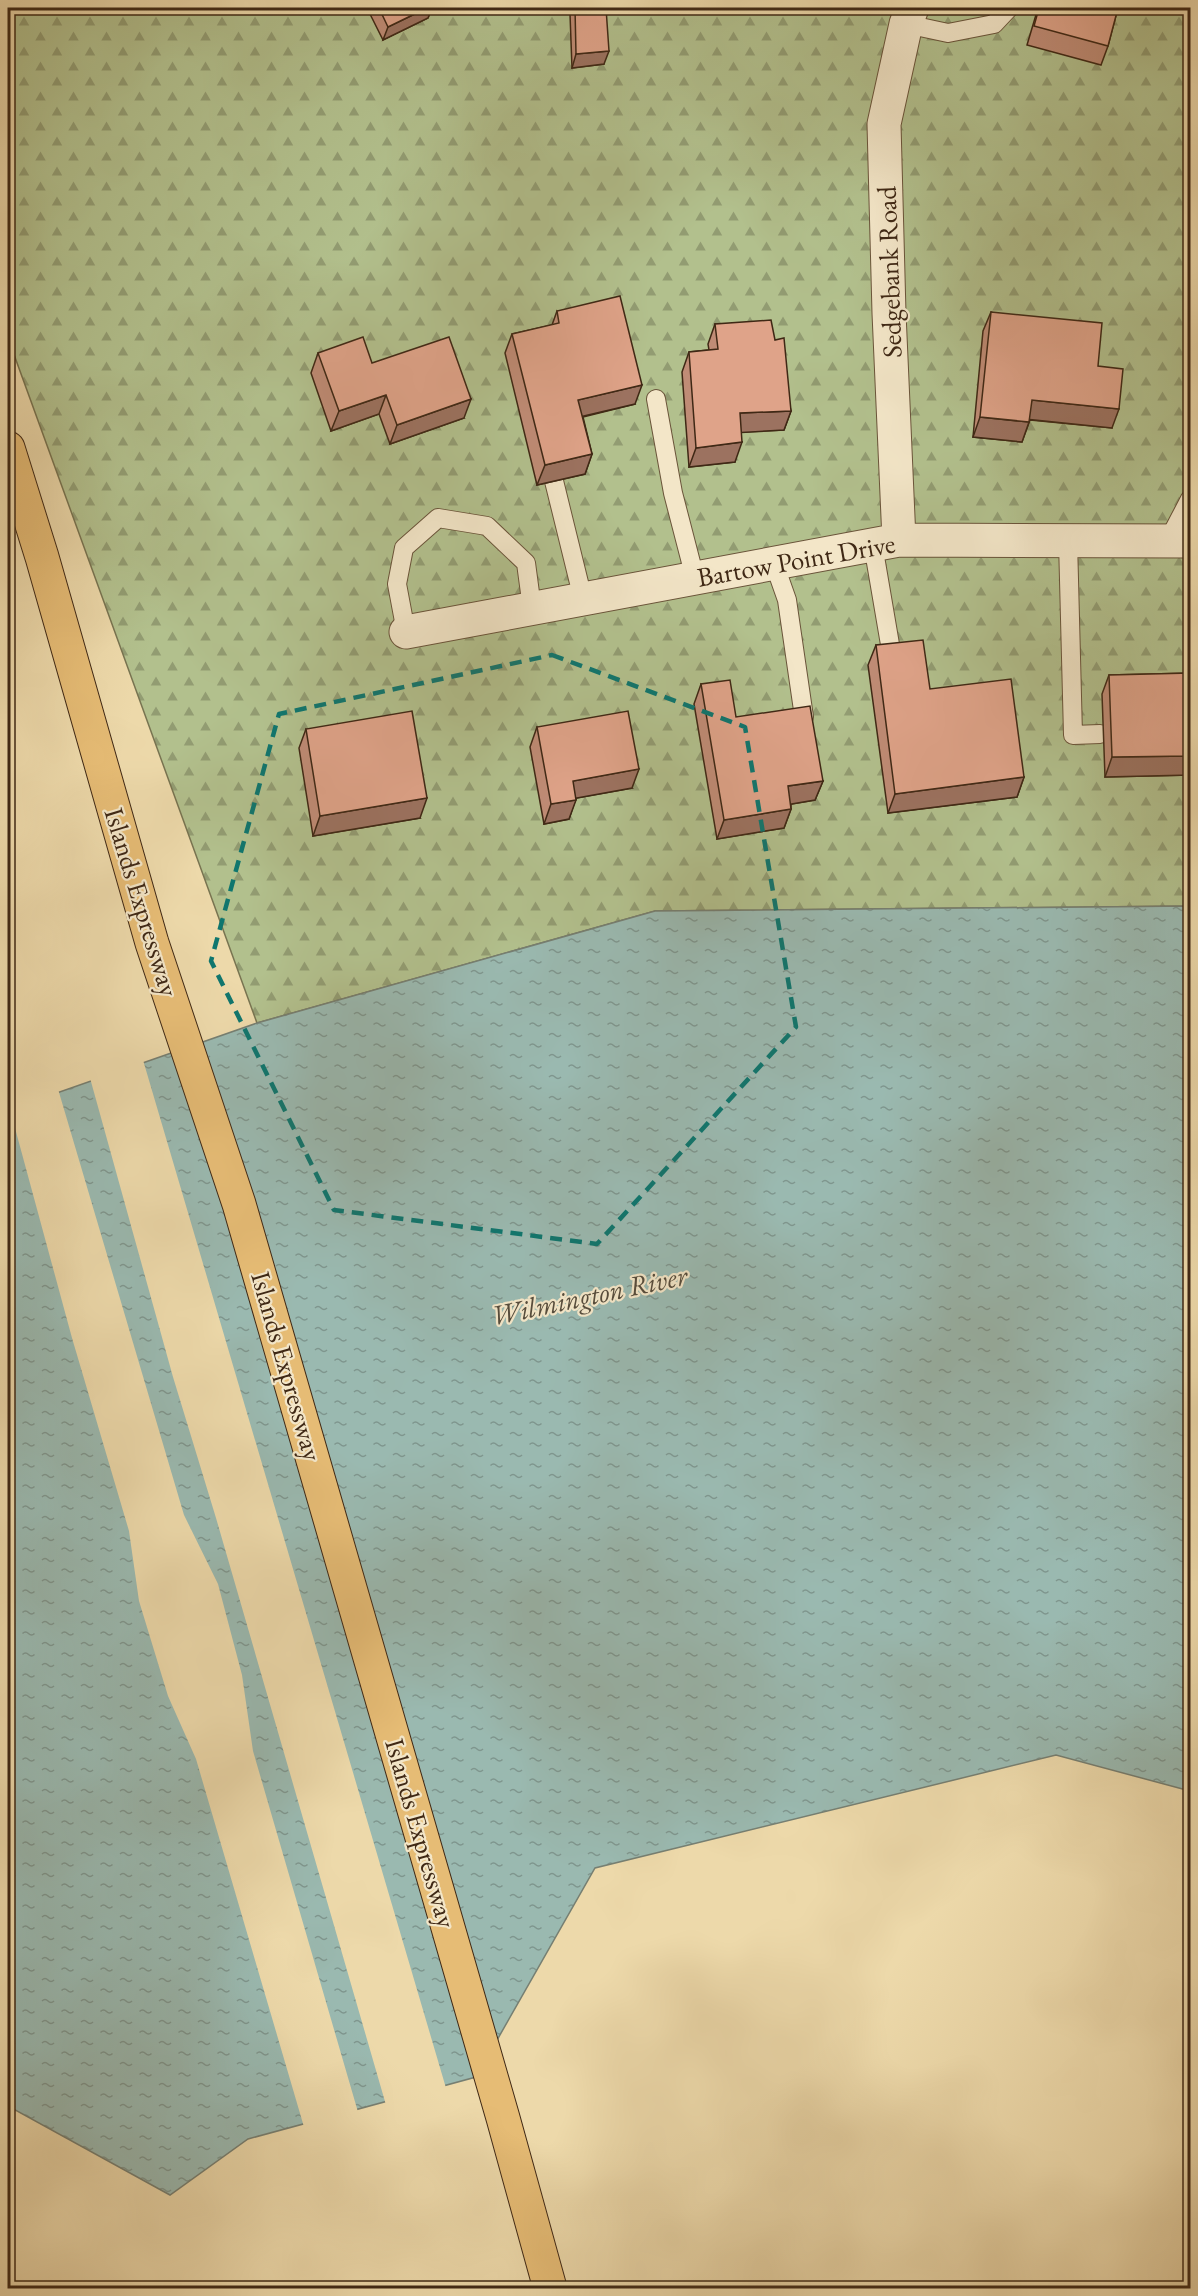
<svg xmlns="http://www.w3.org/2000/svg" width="1198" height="2296" font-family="'EB Garamond',serif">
	<defs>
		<pattern id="forest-firs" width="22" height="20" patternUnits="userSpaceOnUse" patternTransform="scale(1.5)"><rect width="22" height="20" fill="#b2c08d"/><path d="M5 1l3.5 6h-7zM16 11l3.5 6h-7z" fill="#929c72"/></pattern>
		<pattern id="water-ripples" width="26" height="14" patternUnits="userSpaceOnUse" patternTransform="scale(1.5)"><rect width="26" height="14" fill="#9ab9b0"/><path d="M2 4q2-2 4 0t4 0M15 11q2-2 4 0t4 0" fill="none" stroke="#7f968e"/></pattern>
	</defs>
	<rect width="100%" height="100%" fill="#edd9aa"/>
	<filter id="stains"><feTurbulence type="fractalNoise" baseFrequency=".00333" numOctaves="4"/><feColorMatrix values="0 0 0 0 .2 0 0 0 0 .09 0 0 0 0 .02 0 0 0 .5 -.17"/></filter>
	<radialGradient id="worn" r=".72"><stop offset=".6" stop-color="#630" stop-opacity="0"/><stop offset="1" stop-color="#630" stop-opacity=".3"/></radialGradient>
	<path fill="url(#forest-firs)" stroke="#787451" stroke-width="1.5" d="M 8,8 L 1190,8 L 1190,906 L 655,911 L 257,1023 L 8,338 Z"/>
	<path fill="url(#water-ripples)" stroke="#767f72" stroke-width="1.5" d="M 1190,906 L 1190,1791 L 1056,1755 L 595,1868 L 476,2077 L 248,2139 L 170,2195 L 10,2107 L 8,2108 L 8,1110 L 257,1023 L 655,911 Z"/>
	<path fill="#edd9aa" d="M 143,1060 L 446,2088 L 386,2105 L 216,1518 L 173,1377 L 90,1078 Z
		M 58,1089 L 184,1515 L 218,1584 L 242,1675 L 253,1751 L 358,2112 L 304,2127 L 196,1759 L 168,1696 L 139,1601 L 129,1531 L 72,1338 L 9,1106 Z"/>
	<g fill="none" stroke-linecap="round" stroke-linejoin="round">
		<g stroke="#6a543a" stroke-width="20">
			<path id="service" d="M 906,24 L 948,33 L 994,24 L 1009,8
				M 656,399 L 673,493 L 695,578
				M 554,481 L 583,599
				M 1068,541 L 1073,735 L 1100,734
				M 1168,541 L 1190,499
				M 873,545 L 893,662
				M 774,563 L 787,600 L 804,717
				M 406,632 L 397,584 L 404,548 L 438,518 L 487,526 L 526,563 L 532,608"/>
		</g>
		<g stroke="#6a543a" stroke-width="35">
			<path id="minor" d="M 899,540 L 889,313 L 884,124 L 906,24 L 912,8
				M 406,632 L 899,540 L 1190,541"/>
		</g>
		<g stroke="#3f2815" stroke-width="35">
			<path id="primary" d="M 8,448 L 42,557 L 152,943 L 239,1204 L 503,2118 L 550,2288"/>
		</g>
		<use href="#service" stroke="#f3e6c8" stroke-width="18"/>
		<use href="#minor" stroke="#f3e6c8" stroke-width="33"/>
		<use href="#primary" stroke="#e6bc75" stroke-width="33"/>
	</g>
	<path fill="#c08c76" stroke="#3f2815" stroke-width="1.5" d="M 367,8 L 432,8 L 428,18 L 383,40 Z
		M 572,8 L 606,8 L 604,64 L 572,68 L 570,14 Z
		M 1038,8 L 1118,8 L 1108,46 L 1101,65 L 1027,45 Z
		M 557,311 L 635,404 L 583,417 L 592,454 L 585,474 L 537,485 L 505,353 L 512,334 L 552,325 Z
		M 991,312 L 1098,366 L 1112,428 L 1030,420 L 1022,442 L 973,437 L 983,331 Z
		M 715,324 L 775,340 L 791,411 L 784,430 L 741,432 L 735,462 L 689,467 L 682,372 L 689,352 L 709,350 L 708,344 Z
		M 318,353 L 372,363 L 464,418 L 390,444 L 379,414 L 331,431 L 311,373 Z
		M 876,645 L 930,689 L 1024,777 L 1017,797 L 888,813 L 868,665 Z
		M 1191,673 L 1191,775 L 1105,777 L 1102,694 L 1109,675 Z
		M 701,684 L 736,717 L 823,781 L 815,800 L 791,804 L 791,809 L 784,828 L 717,839 L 694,704 Z
		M 537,727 L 632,788 L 576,798 L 569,819 L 544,824 L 530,747 Z
		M 306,729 L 420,818 L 313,836 L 299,748 Z"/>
	<path fill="#9c7260" stroke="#3f2815" stroke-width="1.5" d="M 427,8 L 432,8 L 428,18 L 383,40 L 388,27 Z
		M 609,51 L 604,64 L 572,68 L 576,54 Z
		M 642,385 L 635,404 L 571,419 L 578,400 Z
		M 386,395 L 379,414 L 331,431 L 339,411 Z
		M 471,399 L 464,418 L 390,444 L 397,425 Z
		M 1032,400 L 1119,409 L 1112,428 L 1025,419 Z
		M 791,411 L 784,430 L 733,433 L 740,413 Z
		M 980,417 L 1029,422 L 1022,442 L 973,437 Z
		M 742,442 L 735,462 L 689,467 L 696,448 Z
		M 592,454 L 585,474 L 537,485 L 545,465 Z
		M 1191,756 L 1191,775 L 1105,777 L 1112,757 Z
		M 639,769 L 632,788 L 566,800 L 573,781 Z
		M 1024,777 L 1017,797 L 888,813 L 895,794 Z
		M 823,781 L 815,800 L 780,806 L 788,786 Z
		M 427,798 L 420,818 L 313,836 L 320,816 Z
		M 576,800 L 569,819 L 544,824 L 551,804 Z
		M 791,809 L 784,828 L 717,839 L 724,820 Z"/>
	<path fill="#dfa389" stroke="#3f2815" stroke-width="1.5" d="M 379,8 L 427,8 L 388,27 Z
		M 575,8 L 606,8 L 609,51 L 576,54 Z
		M 1039,8 L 1118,8 L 1108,46 L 1034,26 Z
		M 620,296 L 642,385 L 578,400 L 592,454 L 545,465 L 512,334 L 559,323 L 557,311 Z
		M 991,312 L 1102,323 L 1098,366 L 1123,369 L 1119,409 L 1032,400 L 1029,422 L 980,417 Z
		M 771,320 L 775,340 L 784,338 L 791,411 L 740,413 L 742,442 L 696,448 L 689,352 L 718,349 L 715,324 Z
		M 363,337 L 372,363 L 449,337 L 471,399 L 397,425 L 386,395 L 339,411 L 318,353 Z
		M 923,640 L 930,689 L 1011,679 L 1024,777 L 895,794 L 876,645 Z
		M 1191,673 L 1191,756 L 1112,757 L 1109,675 Z
		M 730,680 L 736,717 L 810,706 L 823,781 L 788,786 L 791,809 L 724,820 L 701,684 Z
		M 412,711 L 427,798 L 320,816 L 306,729 Z
		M 628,711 L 639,769 L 573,781 L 576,800 L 551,804 L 537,727 Z"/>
	<path fill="none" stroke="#0f766e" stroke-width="4.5" stroke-dasharray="12 8" stroke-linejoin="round" d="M 552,655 L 745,727 L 796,1027 L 597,1244 L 334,1210 L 211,961 L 279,714 Z"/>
	<g text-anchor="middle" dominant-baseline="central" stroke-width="4.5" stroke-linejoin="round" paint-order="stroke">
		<g font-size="27" fill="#3f2815" stroke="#f3e6c8">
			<text transform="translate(889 272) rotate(-92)">Sedgebank Road</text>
			<text transform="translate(796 560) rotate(-10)">Bartow Point Drive</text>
			<text transform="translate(142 902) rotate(73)">Islands Expressway</text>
			<text transform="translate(287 1366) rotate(74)">Islands Expressway</text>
			<text transform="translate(421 1833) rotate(74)">Islands Expressway</text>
		</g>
		<g font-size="28" font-style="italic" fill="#564c3c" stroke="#f3e6c8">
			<text transform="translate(589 1295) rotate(-12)">Wilmington River</text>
		</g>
	</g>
	<rect width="1198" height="2296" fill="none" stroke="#edd9aa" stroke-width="30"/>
	<rect x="9" y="9" width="1180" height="2278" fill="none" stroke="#3f2815" stroke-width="3"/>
	<rect x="15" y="15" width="1168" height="2266" fill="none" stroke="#3f2815" stroke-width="1.5"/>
	<rect width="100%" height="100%" filter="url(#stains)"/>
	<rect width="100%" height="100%" fill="url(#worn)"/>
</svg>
